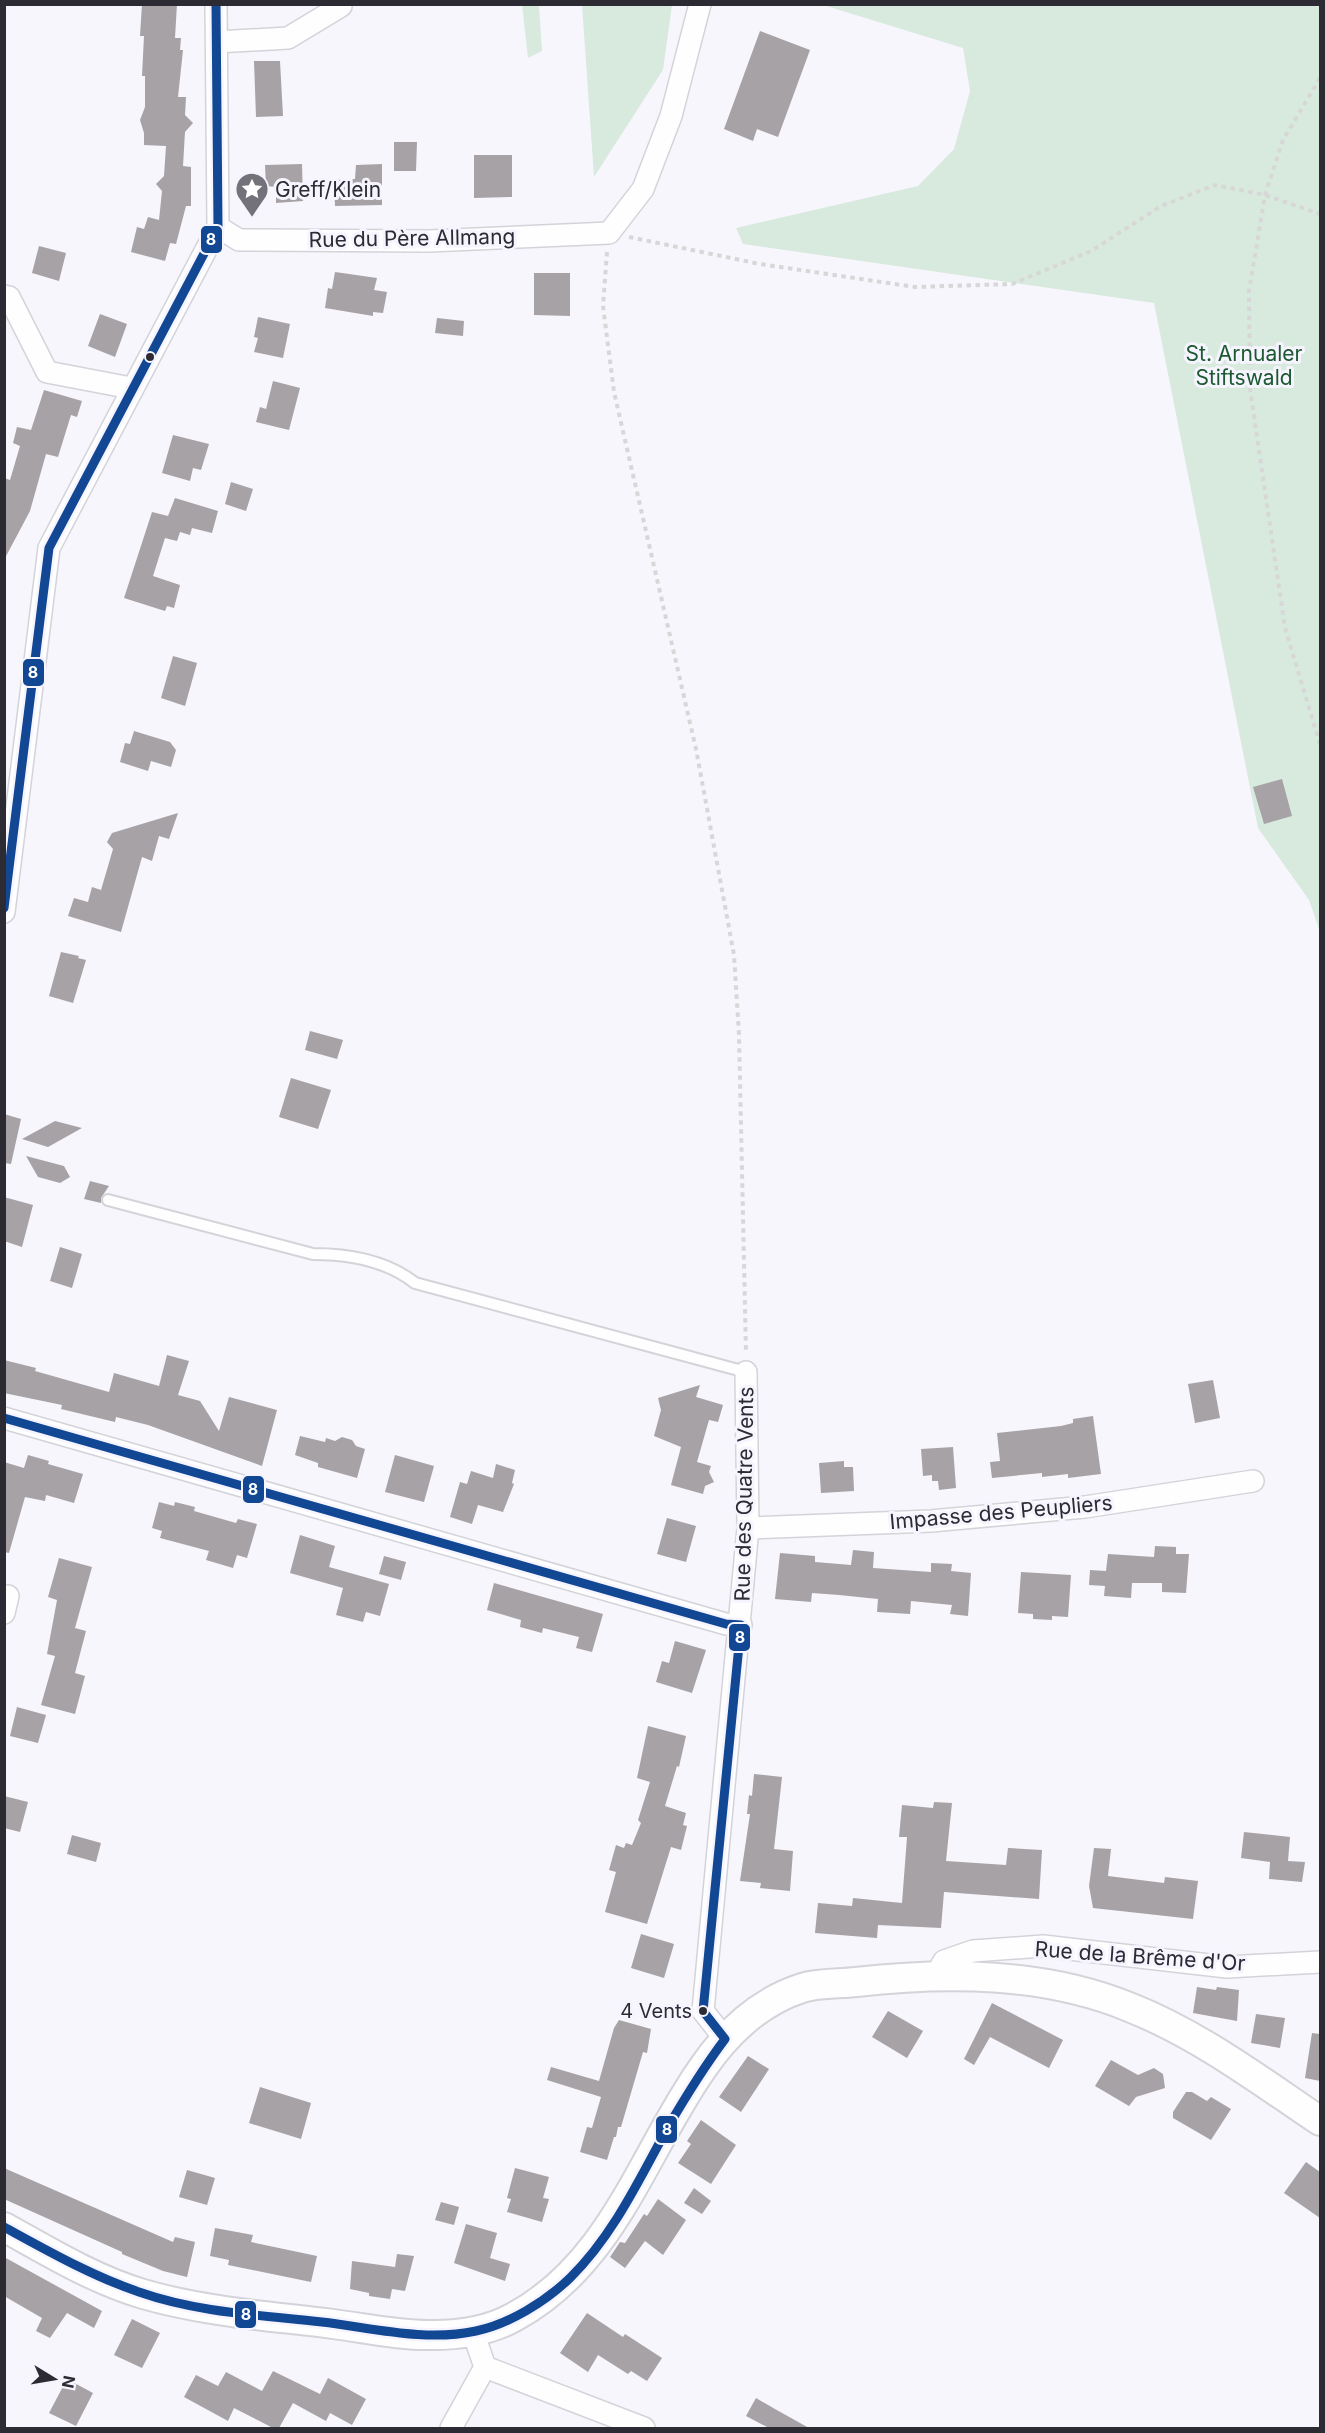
<svg xmlns="http://www.w3.org/2000/svg" width="1325" height="2433" font-family="Inter,sans-serif">
	<rect width="100%" height="100%" fill="#f7f6fc"/>
	<path fill="#d8eade" d="M 522,5 L 539,5 L 542,51 L 528,58 Z
		M 582,5 L 672,5 L 663,70 L 594,177 Z
		M 823,5 L 1320,5 L 1320,932 L 1309,900 L 1258,828 L 1154,303 L 743,244 L 736,228 L 918,186 L 954,149 L 970,91 L 963,48 Z"/>
	<path fill="#a7a2a5" d="M 142,4 L 177,4 L 175,38 L 181,38 L 180,50 L 183,50 L 178,97 L 186,97 L 185,115 L 193,123 L 185,132 L 183,166 L 191,167 L 191,206 L 186,206 L 176,244 L 170,243 L 165,261 L 131,252 L 137,227 L 144,229 L 148,217 L 159,220 L 162,191 L 156,184 L 164,176 L 166,146 L 144,145 L 144,133 L 140,120 L 145,107 L 145,76 L 142,76 L 144,36 L 140,36 Z
		M 760,31 L 810,50 L 778,137 L 757,129 L 753,141 L 724,129 Z
		M 254,61 L 280,61 L 283,116 L 256,117 Z
		M 394,142 L 417,142 L 416,171 L 394,171 Z
		M 474,155 L 512,155 L 512,197 L 474,198 Z
		M 302,164 L 303,201 L 276,203 L 276,187 L 266,186 L 265,165 Z
		M 382,164 L 382,205 L 335,206 L 334,180 L 355,179 L 356,165 Z
		M 39,246 L 66,253 L 59,281 L 32,273 Z
		M 335,272 L 377,278 L 374,290 L 387,292 L 383,313 L 373,312 L 373,316 L 325,308 L 328,288 L 332,289 Z
		M 534,273 L 570,273 L 570,316 L 534,315 Z
		M 100,314 L 127,324 L 115,357 L 88,346 Z
		M 258,317 L 290,324 L 283,358 L 254,352 L 258,338 L 254,337 Z
		M 437,318 L 464,321 L 463,336 L 435,333 Z
		M 273,381 L 300,388 L 289,430 L 256,422 L 260,407 L 266,409 Z
		M 44,390 L 82,401 L 77,417 L 71,415 L 58,457 L 46,454 L 30,511 L 4,560 L 4,478 L 10,480 L 20,446 L 13,443 L 17,427 L 31,430 Z
		M 173,435 L 209,444 L 201,470 L 193,468 L 190,481 L 162,473 Z
		M 231,482 L 253,489 L 246,511 L 225,504 Z
		M 175,498 L 218,511 L 212,533 L 192,528 L 190,535 L 180,532 L 177,541 L 165,538 L 153,576 L 180,585 L 174,608 L 167,606 L 165,611 L 124,598 L 152,512 L 168,516 Z
		M 173,656 L 197,663 L 185,706 L 161,698 Z
		M 134,731 L 170,742 L 176,750 L 171,767 L 151,761 L 148,771 L 120,762 L 125,743 L 130,744 Z
		M 1282,779 L 1292,816 L 1264,824 L 1253,787 Z
		M 178,813 L 169,839 L 159,836 L 152,861 L 142,857 L 121,932 L 68,916 L 74,898 L 88,902 L 92,887 L 101,890 L 113,849 L 107,842 L 112,833 Z
		M 61,952 L 79,956 L 78,958 L 86,960 L 73,1003 L 49,996 Z
		M 310,1031 L 343,1040 L 337,1059 L 305,1050 Z
		M 291,1078 L 331,1090 L 318,1129 L 279,1117 Z
		M 4,1114 L 21,1119 L 11,1164 L 4,1163 Z
		M 55,1121 L 82,1128 L 48,1147 L 22,1139 Z
		M 26,1156 L 64,1166 L 70,1177 L 60,1183 L 38,1177 Z
		M 90,1181 L 109,1186 L 101,1198 L 101,1203 L 84,1199 Z
		M 4,1197 L 33,1205 L 22,1247 L 4,1241 Z
		M 60,1247 L 82,1254 L 72,1288 L 50,1281 Z
		M 167,1355 L 189,1361 L 178,1395 L 200,1401 L 219,1431 L 229,1397 L 277,1410 L 262,1466 L 148,1425 L 116,1417 L 115,1422 L 61,1409 L 62,1405 L 4,1393 L 4,1360 L 36,1368 L 35,1371 L 109,1392 L 114,1373 L 159,1386 Z
		M 1213,1380 L 1220,1418 L 1195,1423 L 1188,1384 Z
		M 700,1385 L 696,1397 L 723,1405 L 718,1422 L 709,1420 L 697,1462 L 711,1466 L 709,1472 L 714,1482 L 705,1486 L 703,1494 L 671,1485 L 681,1447 L 654,1436 L 661,1410 L 658,1398 Z
		M 1093,1416 L 1101,1474 L 1068,1478 L 1068,1474 L 1042,1477 L 1042,1473 L 992,1478 L 990,1462 L 1000,1461 L 997,1433 L 1061,1426 L 1073,1423 L 1073,1419 Z
		M 300,1436 L 325,1442 L 326,1438 L 335,1441 L 342,1437 L 352,1440 L 356,1446 L 365,1449 L 357,1478 L 318,1467 L 318,1463 L 295,1455 Z
		M 953,1447 L 956,1488 L 939,1490 L 938,1481 L 932,1481 L 932,1475 L 923,1476 L 921,1449 Z
		M 28,1455 L 49,1461 L 48,1464 L 83,1474 L 74,1503 L 46,1495 L 45,1501 L 25,1497 L 9,1553 L 4,1552 L 4,1462 L 24,1468 Z
		M 395,1455 L 434,1466 L 424,1502 L 385,1492 Z
		M 844,1461 L 844,1467 L 853,1467 L 854,1491 L 821,1493 L 819,1463 Z
		M 496,1464 L 515,1470 L 512,1483 L 514,1484 L 503,1512 L 478,1505 L 472,1524 L 450,1517 L 460,1482 L 467,1484 L 471,1471 L 493,1478 Z
		M 159,1502 L 174,1506 L 175,1502 L 195,1507 L 194,1511 L 236,1523 L 238,1519 L 257,1524 L 247,1558 L 237,1555 L 233,1568 L 206,1560 L 209,1551 L 160,1538 L 162,1531 L 152,1528 Z
		M 667,1518 L 696,1526 L 686,1562 L 657,1554 Z
		M 300,1535 L 335,1546 L 329,1567 L 389,1584 L 380,1616 L 366,1612 L 363,1622 L 336,1615 L 343,1588 L 290,1573 Z
		M 1155,1546 L 1176,1547 L 1176,1554 L 1189,1554 L 1186,1593 L 1162,1592 L 1162,1583 L 1132,1583 L 1131,1598 L 1104,1596 L 1105,1586 L 1089,1585 L 1090,1570 L 1106,1571 L 1108,1554 L 1154,1557 Z
		M 853,1550 L 874,1552 L 873,1568 L 931,1572 L 931,1563 L 952,1564 L 951,1571 L 971,1573 L 968,1616 L 950,1614 L 952,1605 L 911,1601 L 910,1614 L 877,1612 L 878,1599 L 839,1595 L 812,1593 L 811,1602 L 775,1599 L 780,1553 L 815,1556 L 815,1562 L 851,1565 Z
		M 384,1556 L 406,1562 L 401,1580 L 379,1574 Z
		M 59,1558 L 92,1567 L 75,1628 L 86,1631 L 75,1673 L 85,1676 L 75,1714 L 41,1705 L 55,1656 L 47,1654 L 57,1600 L 48,1597 Z
		M 1021,1572 L 1071,1575 L 1068,1617 L 1052,1616 L 1052,1620 L 1033,1619 L 1033,1614 L 1018,1613 Z
		M 494,1583 L 603,1614 L 592,1652 L 576,1648 L 579,1637 L 543,1628 L 542,1633 L 520,1627 L 521,1620 L 487,1610 Z
		M 675,1641 L 706,1650 L 692,1693 L 656,1682 L 662,1661 L 669,1663 Z
		M 17,1707 L 46,1715 L 38,1743 L 10,1736 Z
		M 648,1726 L 686,1736 L 679,1767 L 677,1766 L 665,1806 L 686,1813 L 683,1825 L 687,1826 L 681,1850 L 671,1847 L 647,1924 L 605,1912 L 616,1872 L 609,1870 L 616,1845 L 624,1848 L 626,1843 L 632,1845 L 641,1823 L 638,1820 L 650,1782 L 637,1778 Z
		M 754,1774 L 782,1777 L 774,1849 L 793,1851 L 790,1891 L 760,1888 L 761,1883 L 740,1881 L 750,1814 L 747,1814 L 749,1795 L 752,1796 Z
		M 4,1796 L 28,1802 L 20,1832 L 4,1828 Z
		M 934,1802 L 952,1803 L 946,1861 L 1006,1865 L 1008,1848 L 1042,1850 L 1039,1899 L 944,1892 L 941,1928 L 878,1925 L 877,1938 L 815,1933 L 818,1903 L 852,1906 L 853,1898 L 902,1903 L 907,1837 L 899,1837 L 902,1805 L 933,1808 Z
		M 1244,1832 L 1290,1837 L 1288,1861 L 1305,1862 L 1302,1882 L 1269,1879 L 1270,1862 L 1241,1858 Z
		M 72,1835 L 101,1843 L 96,1862 L 67,1854 Z
		M 1094,1848 L 1111,1849 L 1108,1876 L 1164,1883 L 1165,1877 L 1198,1881 L 1193,1919 L 1093,1908 L 1089,1886 Z
		M 641,1934 L 674,1944 L 664,1978 L 631,1968 Z
		M 1197,1987 L 1216,1990 L 1217,1987 L 1239,1990 L 1237,2021 L 1193,2013 Z
		M 992,2003 L 1063,2040 L 1049,2068 L 990,2037 L 974,2065 L 964,2059 Z
		M 888,2011 L 923,2031 L 907,2058 L 872,2037 Z
		M 1256,2014 L 1285,2018 L 1280,2048 L 1251,2043 Z
		M 619,2020 L 651,2029 L 647,2053 L 643,2052 L 621,2127 L 618,2127 L 616,2137 L 614,2137 L 607,2160 L 580,2152 L 587,2127 L 592,2128 L 601,2097 L 547,2080 L 551,2067 L 599,2081 L 614,2028 Z
		M 1312,2033 L 1320,2034 L 1320,2081 L 1305,2078 Z
		M 748,2056 L 769,2069 L 741,2112 L 719,2097 Z
		M 1111,2060 L 1138,2075 L 1154,2068 L 1163,2074 L 1165,2088 L 1136,2097 L 1129,2106 L 1095,2086 Z
		M 260,2087 L 311,2103 L 301,2139 L 249,2123 Z
		M 1186,2092 L 1192,2092 L 1207,2101 L 1211,2097 L 1231,2109 L 1211,2140 L 1173,2118 L 1173,2112 Z
		M 701,2120 L 736,2145 L 711,2184 L 678,2163 L 691,2144 L 687,2141 Z
		M 1306,2162 L 1320,2172 L 1320,2218 L 1284,2193 Z
		M 4,2168 L 173,2242 L 175,2237 L 195,2242 L 187,2277 L 163,2271 L 122,2254 L 122,2252 L 4,2199 Z
		M 515,2168 L 549,2177 L 543,2198 L 549,2199 L 542,2222 L 507,2212 L 511,2199 L 507,2198 Z
		M 187,2170 L 215,2178 L 207,2205 L 179,2197 Z
		M 694,2188 L 711,2201 L 702,2214 L 684,2203 Z
		M 658,2199 L 686,2220 L 663,2255 L 645,2241 L 625,2268 L 610,2257 L 620,2242 L 625,2243 L 644,2214 L 647,2216 Z
		M 441,2202 L 459,2207 L 454,2225 L 435,2220 Z
		M 466,2224 L 497,2233 L 490,2258 L 510,2264 L 505,2281 L 454,2263 Z
		M 215,2228 L 253,2235 L 251,2242 L 317,2256 L 311,2282 L 228,2265 L 229,2260 L 210,2256 Z
		M 397,2254 L 414,2256 L 405,2291 L 392,2289 L 390,2299 L 369,2296 L 369,2293 L 350,2289 L 352,2261 L 395,2267 Z
		M 4,2257 L 102,2311 L 94,2328 L 67,2313 L 50,2338 L 36,2331 L 42,2318 L 4,2296 Z
		M 587,2313 L 623,2337 L 625,2334 L 662,2358 L 647,2381 L 631,2371 L 628,2374 L 598,2355 L 588,2372 L 560,2353 Z
		M 132,2319 L 160,2333 L 142,2368 L 114,2355 Z
		M 273,2371 L 320,2394 L 328,2378 L 366,2399 L 352,2425 L 330,2413 L 326,2421 L 293,2403 L 279,2428 L 273,2428 L 234,2408 L 228,2421 L 184,2397 L 196,2375 L 218,2386 L 226,2372 L 262,2391 Z
		M 67,2379 L 93,2393 L 76,2426 L 49,2413 Z
		M 756,2398 L 775,2409 L 809,2428 L 769,2428 L 746,2416 Z"/>
	<g fill="none" stroke-linecap="round" stroke-linejoin="round">
		<g stroke="#d4d3d9" stroke-width="14">
			<path id="lane" d="M 108,1200 L 313,1254 C 349,1254 386,1260 415,1283 L 746,1372"/>
		</g>
		<g stroke="#d4d3d9" stroke-width="24">
			<path id="street" d="M 217,42 L 288,38 L 341,6
				M 218,227 L 239,240 L 429,241 L 609,233 L 643,189 L 671,116 L 700,4
				M 4,296 L 9,297 L 47,372 L 131,388
				M 4,912 L 49,548 L 218,227 L 216,4
				M 4,1418 L 726,1624 L 741,1625
				M 748,1528 L 931,1521 L 1085,1507 L 1253,1481
				M 4,1613 L 8,1596
				M 935,1977 L 944,1961 L 973,1951 L 1043,1946 L 1227,1967 L 1320,1962
				M 725,2039 L 703,2011 L 748,1528 L 746,1372
				M 473,2332 L 485,2367 L 644,2428
				M 451,2428 L 485,2367"/>
		</g>
		<g stroke="#d4d3d9" stroke-width="32">
			<path id="secondary" d="M 4,2227 C 49,2252 93,2279 143,2294 C 205,2312 270,2316 333,2324 C 365,2328 400,2336 433,2335 C 461,2335 489,2331 514,2317 C 612,2264 642,2155 702,2069 C 727,2032 759,2002 802,1988 C 818,1983 839,1984 856,1982 C 946,1972 1044,1972 1129,2007 C 1198,2034 1259,2080 1320,2121"/>
		</g>
		<path stroke="#d7d7d8" stroke-width="4" stroke-dasharray="4.5 4.5" stroke-linecap="butt" d="M 1320,78 L 1283,140 L 1265,195 L 1249,291 L 1250,389 L 1285,628 L 1320,744
			M 629,237 L 760,264 L 915,287 L 1012,284 L 1091,251 L 1161,206 L 1215,185 L 1265,195 L 1320,214
			M 607,252 L 603,306 L 614,392 L 696,749 L 734,955 L 739,1034 L 746,1353"/>
		<use href="#lane" stroke="#fefeff" stroke-width="10"/>
		<use href="#street" stroke="#fefeff" stroke-width="21"/>
		<use href="#secondary" stroke="#fefeff" stroke-width="28"/>
		<g stroke="#f6f4fe" stroke-width="14">
			<path id="bus-1" d="M 4,908 L 49,548 L 218,227 L 216,4
				M 4,1418 L 726,1624 L 741,1625 L 703,2011 L 725,2039 C 704,2067 686,2096 668,2127 C 640,2178 613,2236 570,2278 C 545,2302 509,2324 476,2331 C 425,2342 373,2328 322,2322 C 261,2315 199,2313 139,2292 C 92,2276 48,2251 4,2227"/>
		</g>
		<use href="#bus-1" stroke="#114793" stroke-width="9"/>
	</g>
	<defs>
		<g id="sight-pin" transform="scale(1.725)"><path d="M0 17L-7.5 6A9.5 9.5 0 1 1 7.5 6Z" fill="#737179" stroke="#f6f4fe"/><path d="M0-6L1.8-2.2L6-1.7L2.9 1.2L3.7 5.4L0 3.3L-3.7 5.4L-2.9 1.2L-6-1.7L-1.8-2.2Z" fill="#fff"/></g>
	</defs>
	<g fill-rule="evenodd">
		<use href="#sight-pin" x="252" y="189"/>
	</g>
	<g fill="#2c2a32" stroke="#f6f4fe" stroke-width="2">
		<circle cx="150" cy="357" r="5"/>
		<circle cx="703" cy="2011" r="5"/>
	</g>
	<g text-anchor="middle" dominant-baseline="central" stroke-width="6" stroke-linejoin="round" paint-order="stroke">
		<g font-size="20" fill="#2c2a32" stroke="#f6f4fe" text-anchor="end">
			<text x="692" y="2011">4 Vents</text>
		</g>
		<g font-size="21" fill="#2c2a32" stroke="#f6f4fe" text-anchor="start">
			<text x="275" y="189">Greff/Klein</text>
		</g>
		<g font-size="21" fill="#2c2a32" stroke="#f6f4fe">
			<text transform="translate(412 238) rotate(-1)">Rue du Père Allmang</text>
			<text transform="translate(744 1494) rotate(-89)">Rue des Quatre Vents</text>
			<text transform="translate(1001 1512) rotate(-5)">Impasse des Peupliers</text>
			<text transform="translate(1140 1956) rotate(4)">Rue de la Brême d'Or</text>
		</g>
		<g font-size="21" fill="#1c5930" stroke="#f6f4fe">
			<text x="1244" y="353">St. Arnualer<tspan x="1244" dy="24">Stiftswald</tspan></text>
		</g>
	</g>
	<g stroke="#f6f4fe" stroke-width="2">
		<rect x="200" y="225" width="23" height="29" rx="6" fill="#114793"/>
		<rect x="22" y="658" width="23" height="29" rx="6" fill="#114793"/>
		<rect x="242" y="1475" width="23" height="29" rx="6" fill="#114793"/>
		<rect x="728" y="1623" width="23" height="29" rx="6" fill="#114793"/>
		<rect x="655" y="2115" width="23" height="29" rx="6" fill="#114793"/>
		<rect x="234" y="2300" width="23" height="29" rx="6" fill="#114793"/>
	</g>
	<g font-size="16" text-anchor="middle" font-weight="bold" fill="#fff">
		<text x="211" y="245">8</text>
		<text x="33" y="678">8</text>
		<text x="253" y="1495">8</text>
		<text x="740" y="1643">8</text>
		<text x="667" y="2135">8</text>
		<text x="246" y="2320">8</text>
	</g>
	<rect width="1325" height="2433" fill="none" stroke="#2c2a32" stroke-width="12"/>
	<g transform="translate(54 2379) rotate(101)" stroke="#f6f4fe" stroke-width="4.5" paint-order="stroke">
	<path d="M0-4.5L10 22L0 15L-10 22Z" fill="#2c2a32"/>
	<text y="-9" font-size="16" font-weight="bold" text-anchor="middle" fill="#2c2a32">N</text>
	</g>
</svg>
